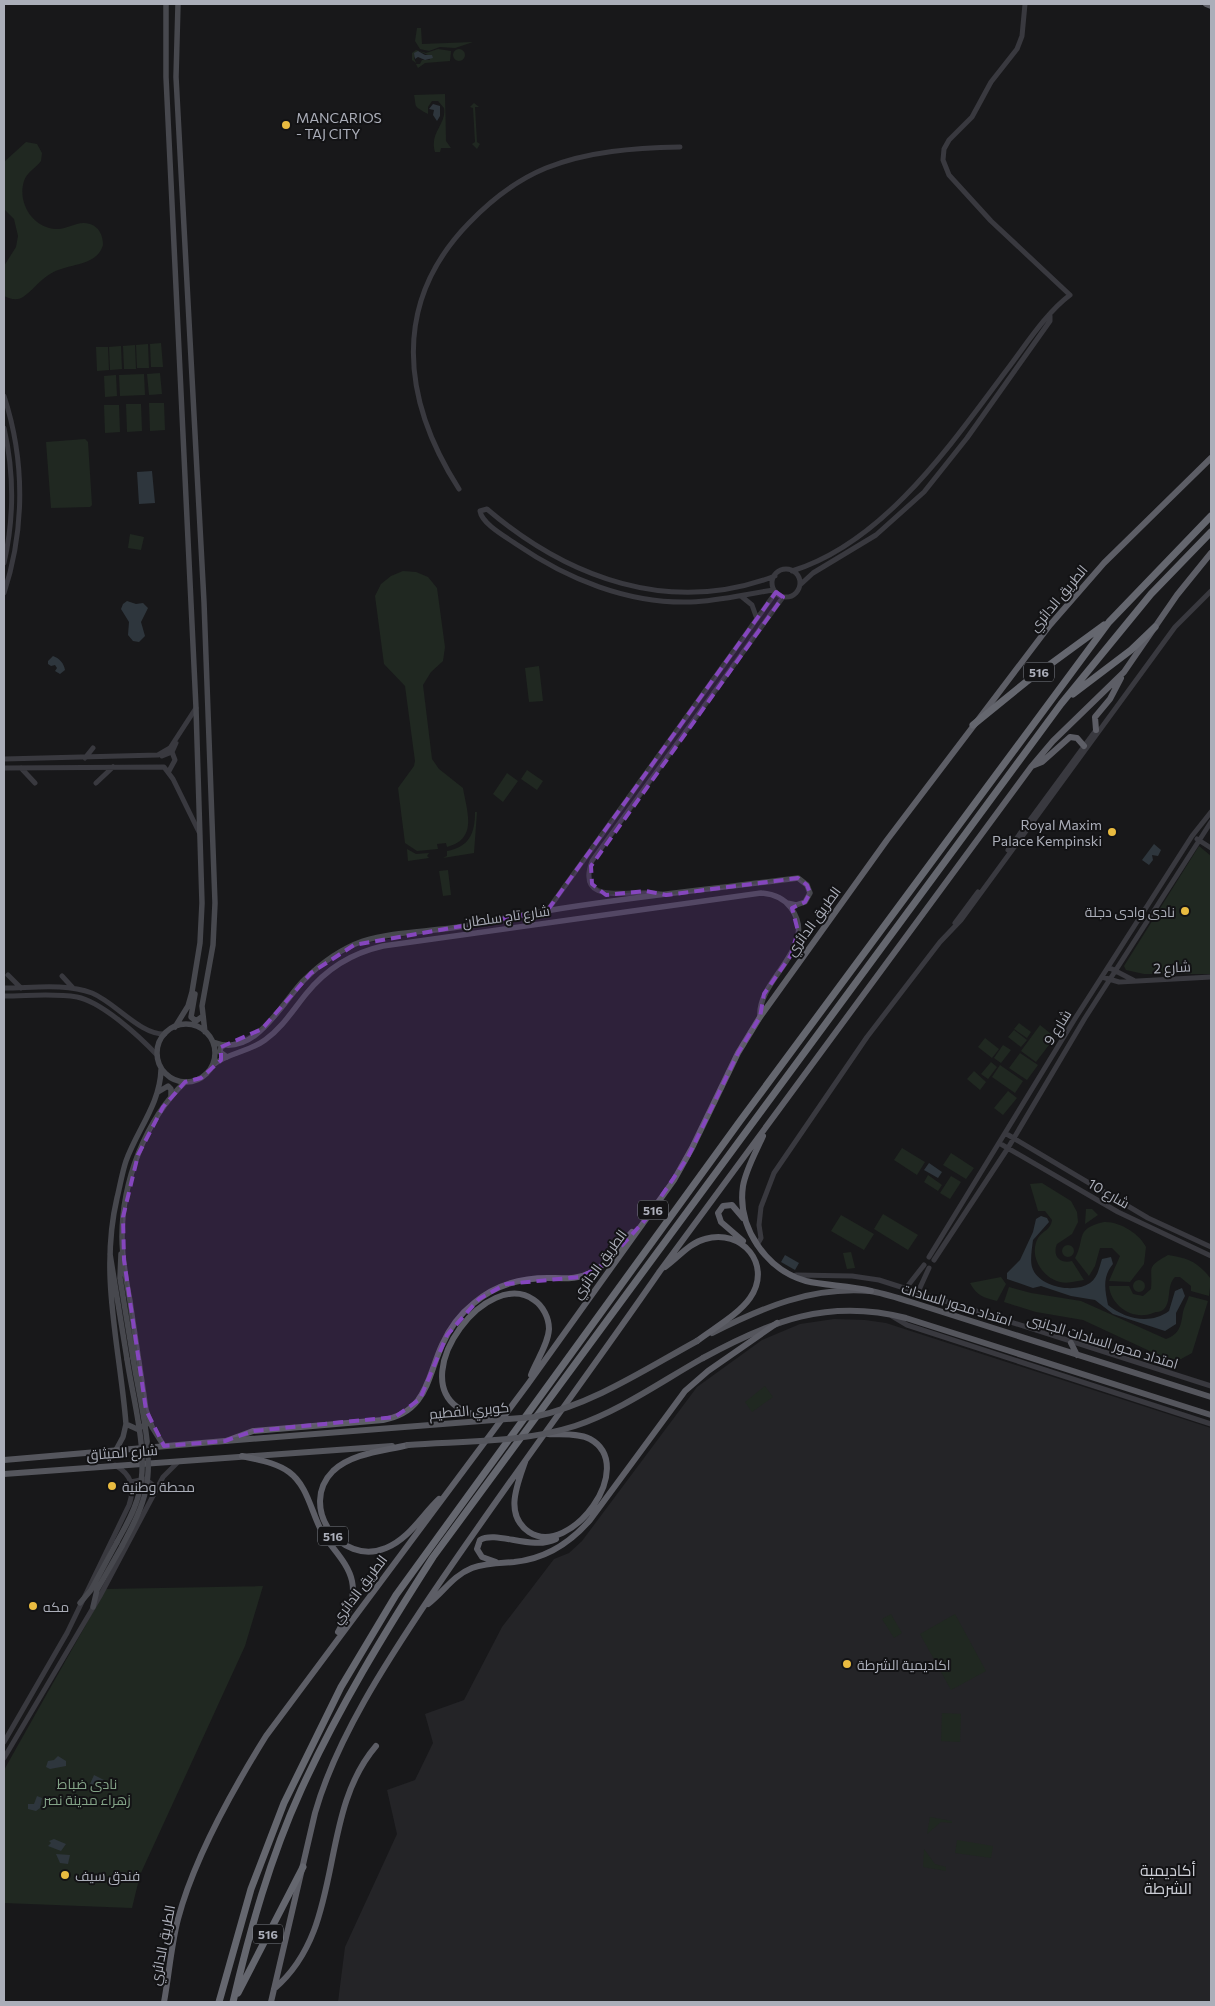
<svg xmlns="http://www.w3.org/2000/svg" width="1215" height="2006" font-family="Commissioner,Cairo,sans-serif">
	<rect width="100%" height="100%" fill="#18181a"/>
	<path fill="#242427" d="M 834,1319 L 865,1320 L 886,1323 L 1211,1428 L 1211,2002 L 338,2002 L 345,1947 L 397,1834 L 387,1790 L 415,1780 L 433,1743 L 425,1714 L 464,1700 L 502,1627 L 554,1559 L 569,1553 L 582,1541 L 697,1387 L 762,1340 L 800,1324 Z"/>
	<path fill="#202821" d="M 417,28 L 421,28 L 422,44 L 473,42 L 455,48 L 440,47 L 429,51 L 420,49 L 415,41 Z
		M453 55a6 6 0 1 1 12 0a6 6 0 1 1-12 0Z
		M 438,49 L 451,51 L 450,61 L 425,63 L 418,68 L 416,64 L 420,64 L 422,60 L 430,60 L 428,55 L 419,51 L 414,58 L 416,63 L 412,60 L 412,53 L 416,50 L 426,53 Z
		M 445,94 L 446,141 L 451,148 L 441,148 L 440,152 L 435,152 C 429,133 447,124 444,108 L 438,101 L 426,101 L 432,101 L 428,107 L 428,114 C 412,105 417,108 414,95 Z
		M 474,103 L 479,107 L 475,107 L 477,142 L 480,144 L 477,149 L 472,144 L 475,142 L 473,108 L 470,107 Z
		M 26,142 L 37,144 L 42,153 L 41,161 C 36,168 27,172 24,181 C 17,203 33,228 56,229 C 68,230 77,220 90,224 C 99,227 103,235 103,245 C 97,267 67,263 50,274 C 40,280 32,291 23,297 C 17,301 10,299 4,296 L 4,266 L 16,247 L 18,236 L 14,219 L 4,209 L 4,162 Z
		M 161,343 L 163,367 L 151,367 L 150,344 Z
		M 148,344 L 149,368 L 137,368 L 136,345 Z
		M 135,345 L 136,369 L 124,369 L 123,346 Z
		M 121,346 L 122,369 L 110,370 L 109,347 Z
		M 96,347 L 108,347 L 109,370 L 97,371 Z
		M 160,373 L 162,394 L 149,395 L 147,374 Z
		M 144,374 L 145,395 L 120,396 L 119,375 Z
		M 116,375 L 117,396 L 105,397 L 104,376 Z
		M 149,403 L 164,403 L 165,430 L 150,431 Z
		M 141,404 L 142,431 L 127,432 L 126,404 Z
		M 119,405 L 120,432 L 105,433 L 104,405 Z
		M 85,439 L 88,442 L 92,505 L 90,507 L 51,508 L 46,442 Z
		M 130,534 L 144,537 L 141,550 L 128,548 Z
		M 403,571 L 416,572 L 428,577 L 437,588 L 445,647 L 443,661 L 431,672 L 423,685 L 432,759 L 439,769 L 463,788 C 467,812 478,839 447,847 L 446,843 L 437,844 L 438,849 L 417,851 L 405,843 L 398,788 L 414,766 L 415,761 L 405,686 L 384,664 L 375,596 L 381,584 L 391,576 Z
		M 539,666 L 543,701 L 529,702 L 525,668 Z
		M 527,770 L 543,781 L 537,790 L 521,779 Z
		M 507,773 L 518,781 L 503,802 L 493,794 Z
		M 475,812 L 477,812 L 474,853 L 443,858 L 447,856 L 447,851 C 469,847 475,834 475,812 Z
		M 1199,846 L 1211,856 L 1211,974 L 1144,974 L 1126,970 L 1124,966 Z
		M 407,849 L 416,854 L 429,853 L 427,856 L 429,858 L 408,861 Z
		M 448,870 L 451,895 L 443,896 L 439,871 Z
		M 1019,1023 L 1031,1032 L 1027,1038 L 1014,1029 Z
		M 1040,1025 L 1055,1037 L 1036,1062 L 1021,1051 Z
		M 1014,1030 L 1027,1040 L 1021,1047 L 1008,1037 Z
		M 985,1038 L 999,1049 L 992,1058 L 978,1047 Z
		M 1003,1045 L 1011,1050 L 1001,1063 L 994,1058 Z
		M 1020,1053 L 1038,1065 L 1027,1080 L 1009,1068 Z
		M 991,1062 L 997,1067 L 988,1079 L 981,1074 Z
		M 1000,1065 L 1023,1081 L 1015,1093 L 992,1077 Z
		M 974,1071 L 986,1082 L 980,1090 L 967,1079 Z
		M 1008,1091 L 1017,1098 L 1003,1115 L 994,1108 Z
		M 902,1148 L 925,1162 L 917,1175 L 894,1160 Z
		M 951,1153 L 974,1168 L 966,1179 L 943,1165 Z
		M 928,1175 L 942,1185 L 938,1191 L 924,1182 Z
		M 951,1176 L 961,1182 L 950,1199 L 940,1193 Z
		M 1042,1183 L 1071,1201 L 1077,1212 L 1078,1222 L 1072,1234 L 1057,1244 C 1052,1256 1060,1264 1072,1261 L 1084,1280 C 1077,1281 1068,1284 1060,1282 C 1043,1278 1028,1256 1038,1238 C 1042,1231 1051,1230 1052,1220 L 1045,1211 L 1038,1211 L 1030,1184 Z
		M 1086,1209 L 1092,1209 L 1098,1215 L 1085,1224 Z
		M 883,1214 L 918,1235 L 908,1250 L 874,1229 Z
		M 841,1215 L 874,1234 L 864,1250 L 831,1231 Z
		M 1104,1222 C 1119,1221 1140,1234 1146,1247 L 1144,1264 L 1130,1282 L 1109,1281 L 1120,1256 L 1112,1248 L 1100,1248 L 1095,1266 L 1089,1276 L 1075,1258 C 1086,1238 1074,1229 1104,1222 Z
		M1062 1251a6 6 0 1 1 12 0a6 6 0 1 1-12 0Z
		M 851,1252 L 855,1268 L 847,1269 L 843,1253 Z
		M 1168,1255 C 1188,1258 1198,1262 1211,1279 L 1209,1296 L 1191,1291 L 1191,1286 L 1180,1277 L 1175,1277 C 1166,1286 1172,1301 1164,1309 C 1160,1313 1157,1311 1153,1313 C 1133,1321 1111,1306 1109,1286 L 1129,1286 L 1133,1294 L 1143,1296 L 1151,1289 C 1153,1267 1145,1268 1168,1255 Z
		M 1001,1277 L 1006,1284 L 997,1301 C 984,1298 976,1295 970,1283 Z
		M1133 1286a6 6 0 1 1 12 0a6 6 0 1 1-12 0Z
		M 1009,1287 L 1031,1293 L 1081,1301 L 1166,1339 C 1180,1334 1181,1325 1183,1312 C 1184,1307 1187,1302 1189,1296 L 1208,1301 L 1192,1353 L 1181,1359 L 1170,1359 L 1154,1353 L 1083,1320 L 1036,1312 L 1004,1302 Z
		M 765,1386 L 773,1397 L 752,1412 L 745,1402 Z
		M 263,1586 L 245,1646 L 140,1875 L 132,1908 L 4,1903 L 4,1770 L 106,1589 Z
		M 891,1614 L 902,1633 L 894,1638 L 882,1619 Z
		M 955,1614 L 986,1671 L 951,1690 L 920,1634 Z
		M 942,1713 L 961,1714 L 960,1742 L 941,1741 Z
		M 930,1817 L 952,1821 L 952,1823 L 941,1822 L 927,1834 Z
		M 957,1840 L 993,1846 L 991,1858 L 955,1853 Z
		M 924,1849 L 935,1864 L 946,1867 L 946,1871 L 923,1867 Z"/>
	<path fill="#2e363d" d="M 418,51 L 425,55 L 432,55 L 433,58 L 425,60 L 418,57 L 415,59 L 414,53 Z
		M 433,104 L 440,106 L 440,116 L 437,121 L 433,115 L 434,110 L 429,109 Z
		M 152,471 L 155,503 L 139,504 L 137,472 Z
		M 127,601 L 136,604 L 143,603 L 148,608 L 141,622 L 145,636 L 139,642 L 133,641 L 128,635 L 129,622 L 121,609 L 123,604 Z
		M 53,656 C 59,658 64,663 65,670 L 60,674 L 55,671 L 57,668 L 55,665 L 51,666 L 48,664 L 48,661 Z
		M 1154,844 L 1161,850 L 1158,856 L 1152,855 L 1153,860 L 1149,865 L 1142,860 Z
		M 929,1163 L 942,1172 L 938,1178 L 924,1170 Z
		M 1041,1216 L 1047,1218 L 1049,1222 L 1033,1240 C 1032,1248 1030,1260 1032,1267 C 1038,1287 1074,1294 1090,1283 C 1098,1277 1099,1268 1102,1259 L 1111,1257 L 1113,1264 C 1102,1277 1105,1290 1108,1305 C 1125,1319 1150,1325 1169,1311 L 1175,1291 L 1182,1288 L 1185,1296 L 1176,1313 L 1176,1324 L 1165,1331 L 1113,1314 L 1095,1300 L 1071,1296 L 1041,1286 L 1033,1288 L 1007,1279 L 1007,1273 L 1020,1260 L 1033,1232 L 1036,1219 Z
		M 785,1255 L 799,1263 L 795,1270 L 781,1262 Z
		M 58,1756 L 66,1761 L 66,1766 L 50,1769 L 46,1767 L 48,1761 L 54,1760 Z
		M 94,1775 L 110,1783 L 106,1791 L 90,1784 Z
		M 37,1796 L 42,1798 L 40,1808 L 36,1811 L 28,1809 L 28,1804 L 34,1804 Z
		M 54,1839 L 66,1844 L 61,1851 L 48,1846 L 51,1843 L 49,1841 Z
		M 56,1854 L 70,1855 L 68,1864 L 60,1863 Z"/>
	<g fill="none" stroke-linecap="round" stroke-linejoin="round">
		<path stroke="#39393f" stroke-width="5" d="M 4,396 C 25,460 25,529 4,593
			M 4,428 C 14,472 14,519 4,563
			M 459,489 C 402,400 391,303 469,223 C 491,200 517,180 546,168 C 589,151 634,148 680,147
			M772 583a14 14 0 1 1 28 0a14 14 0 1 1-28 0Z
			M 792,571 C 886,542 953,441 1009,367 C 1027,343 1047,312 1070,295 L 991,221 L 949,175 L 943,160 L 944,149 L 949,140 L 972,117 L 991,82 L 1017,49 L 1022,36 L 1025,4
			M 800,585 L 813,573 L 876,535 L 924,492 L 967,438 L 1050,321 L 1050,316
			M 774,590 C 746,594 719,601 691,602 C 628,604 567,579 516,544 C 506,537 482,524 480,511 L 487,509 C 568,578 670,616 775,576
			M 741,596 L 752,605 L 757,619
			M 162,756 L 172,752 L 176,743
			M 85,758 L 93,748
			M 4,759 L 158,755 L 170,748 L 196,708
			M 4,768 L 164,767 L 173,779 L 199,832
			M 21,768 L 35,783
			M 169,771 L 175,760 L 172,752
			M 96,783 L 113,767
			M 1197,839 L 1211,848
			M 1008,850 L 1096,730
			M 661,894 C 637,887 574,910 592,861 L 783,597
			M 547,911 L 776,592
			M 955,923 L 978,892
			M 1108,967 L 1133,980
			M 8,975 L 21,988
			M 62,976 L 73,988
			M 1102,977 L 1119,982 L 1211,977
			M 4,988 C 32,988 65,983 92,993 C 116,1003 140,1035 165,1034
			M 4,996 C 28,996 53,993 77,997 C 102,1002 139,1036 157,1055
			M 1005,1133 L 1148,1218 L 1211,1247
			M 999,1143 L 1118,1212 L 1211,1256
			M 757,1245 L 761,1238 L 759,1225 L 761,1207 L 774,1173 L 867,1037 L 940,942 L 961,920 L 1175,627 L 1211,591
			M 929,1257 L 1076,1017 L 1192,836 L 1211,812
			M 934,1260 L 1008,1148 L 1085,1018 L 1211,822
			M 796,1275 L 852,1276 L 879,1280 L 1211,1386
			M 906,1288 L 924,1265
			M 918,1292 L 929,1268
			M 892,1316 L 907,1325 L 1211,1424
			M 131,1482 L 145,1479 L 157,1488
			M 4,1742 L 67,1633 L 129,1505 C 135,1487 132,1475 115,1465
			M 4,1758 L 100,1596 L 163,1477 L 178,1462"/>
		<path stroke="#47484e" stroke-width="5.5" d="M 166,4 L 166,77 L 196,708 L 202,903 L 200,943 L 192,992 L 188,1006 L 175,1027
			M 178,4 L 176,77 L 204,602 L 215,903 L 213,945 L 202,1006 L 205,1032
			M 195,994 L 191,1017 L 196,1021 L 203,1016
			M157 1053a29 29 0 1 1 58 0a29 29 0 1 1-58 0Z
			M 213,1042 C 254,1059 281,1004 303,981 C 320,964 340,949 363,941 C 395,931 431,932 464,926 C 491,921 518,915 546,911 C 629,897 714,889 798,878 L 807,885 L 810,893 L 805,902 L 796,905 L 787,903
			M 225,1045 L 221,1047 L 220,1052 L 227,1057
			M 213,1065 C 227,1053 249,1052 265,1040 C 282,1028 293,1010 306,994 C 326,969 352,953 383,946 L 761,893 C 773,894 784,898 791,908 C 820,948 757,978 760,1017
			M 158,1092 L 168,1086 L 171,1089 L 171,1096
			M 110,1254 L 127,1359
			M 121,1254 L 120,1278 L 133,1358
			M 126,1424 L 137,1429 L 149,1423
			M 164,1446 L 152,1427 L 146,1410 C 141,1373 135,1337 130,1301 C 126,1280 122,1258 122,1237 C 122,1182 145,1120 185,1082
			M 116,1450 L 123,1437 L 126,1424 C 120,1347 99,1275 117,1198 C 120,1186 122,1173 126,1161 C 137,1130 160,1104 161,1070
			M 80,1603 L 91,1590 L 117,1542
			M 93,1607 L 97,1590 L 122,1546"/>
		<path stroke="#55565d" stroke-width="6" d="M 712,1333 C 762,1308 812,1286 870,1291 C 883,1293 898,1298 911,1302 L 1211,1397
			M 1071,1343 L 1077,1355
			M 703,1358 C 771,1321 828,1298 906,1318 L 1211,1415
			M 4,1460 L 225,1441
			M 4,1474 L 392,1446"/>
		<path stroke="#5d5e66" stroke-width="6" d="M 1206,4 L 1211,6
			M 1096,730 L 1095,717 L 1110,699 L 1121,678
			M 1032,766 L 1042,762 L 1070,737 L 1077,738 L 1084,746
			M 763,1136 C 756,1152 746,1169 743,1186 C 737,1227 766,1270 806,1281 C 827,1286 849,1285 871,1291
			M 743,1218 L 732,1205 L 723,1206 L 718,1213 L 721,1222 L 743,1241
			M 665,1267 C 678,1258 689,1243 705,1239 C 742,1228 773,1265 750,1298 C 738,1315 714,1328 697,1341
			M 496,1419 C 483,1416 468,1415 457,1407 C 409,1372 488,1267 534,1300 C 543,1306 549,1318 549,1329 C 548,1345 536,1361 531,1375
			M 226,1441 L 253,1431 L 383,1420 C 427,1412 427,1378 442,1345 C 449,1329 460,1314 474,1303 C 495,1285 520,1278 548,1278 C 563,1278 578,1280 592,1272 C 609,1264 620,1246 632,1232
			M 408,1445 C 384,1451 352,1453 333,1471 C 298,1506 340,1567 386,1548 C 409,1539 422,1515 439,1499
			M 242,1456 C 258,1460 275,1462 289,1472 C 308,1486 311,1512 322,1532 C 331,1548 348,1562 352,1581 C 356,1600 347,1616 338,1632
			M 525,1462 C 517,1485 504,1515 529,1532 C 570,1559 639,1466 590,1439 C 578,1433 561,1435 548,1434
			M 496,1562 L 482,1557 L 477,1549 L 480,1540 C 496,1530 532,1551 556,1539
			M 428,1604 C 444,1592 452,1576 472,1568 C 485,1563 500,1563 514,1562 C 545,1559 570,1543 590,1520 L 685,1391 L 708,1371 L 777,1323
			M 274,1989 C 347,1927 316,1816 376,1746
			M 164,2002 C 169,1975 171,1946 178,1919 C 194,1858 233,1789 266,1736 L 528,1384 L 674,1180 L 692,1148 L 738,1053 L 760,1017 L 887,840 L 1050,625 L 1104,563 L 1211,458
			M 271,2002 L 315,1813 C 336,1739 387,1661 430,1597 C 504,1487 584,1381 660,1271 L 1031,767 L 1053,741 L 1124,672 L 1177,595 L 1211,553"/>
		<path stroke="#65676f" stroke-width="7" d="M 1073,694 L 1131,650 L 1155,627
			M 973,725 L 1026,682 L 1104,625
			M 238,1993 L 303,1867
			M 219,2002 L 251,1889 L 284,1803 L 341,1687 L 396,1595 L 740,1121 L 1109,622 L 1211,516
			M 233,2002 C 250,1930 270,1858 301,1790 C 338,1709 385,1632 433,1557 L 1061,704 L 1151,594 L 1211,532"/>
		<path stroke="#47484e" stroke-width="5.5" d="M 117,1542 C 125,1527 135,1511 139,1493 C 149,1453 133,1400 127,1359
			M 122,1546 C 132,1527 142,1509 146,1489 C 154,1449 139,1398 133,1358"/>
		<path stroke="#55565d" stroke-width="6" d="M 225,1441 L 534,1417 C 593,1404 644,1370 697,1341
			M 408,1445 C 463,1441 522,1443 575,1426 C 620,1411 662,1381 703,1358"/>
	</g>
	<path fill="#8546be" fill-opacity="0.2" stroke="#8546be" stroke-width="4" stroke-dasharray="10 6" stroke-linejoin="round" d="M 776,592 L 783,597 L 591,866 L 592,884 L 606,895 L 646,891 L 666,895 L 798,878 L 807,885 L 810,893 L 805,902 L 792,908 L 798,931 L 791,955 L 764,994 L 760,1017 L 738,1053 L 688,1157 L 646,1219 L 605,1264 L 580,1277 L 506,1284 L 479,1299 L 447,1335 L 420,1399 L 395,1417 L 253,1431 L 225,1441 L 164,1446 L 146,1410 L 124,1260 L 123,1217 L 138,1155 L 163,1107 L 185,1082 L 201,1078 L 221,1060 L 221,1047 L 262,1029 L 311,973 L 354,945 L 547,911 Z"/>
	<g fill="#e9bb40" stroke="#131315" stroke-width="2">
		<circle cx="286" cy="125" r="5"/>
		<circle cx="1112" cy="832" r="5"/>
		<circle cx="1185" cy="911" r="5"/>
		<circle cx="112" cy="1486" r="5"/>
		<circle cx="33" cy="1606" r="5"/>
		<circle cx="847" cy="1664" r="5"/>
		<circle cx="65" cy="1875" r="5"/>
	</g>
	<g text-anchor="middle" dominant-baseline="central" stroke-width="4" stroke-linejoin="round" paint-order="stroke">
		<g fill="#131315" stroke="#7d8088" stroke-width="1">
			<rect x="1024" y="662.5" width="30" height="19" rx="4"/>
			<rect x="638" y="1200.5" width="30" height="19" rx="4"/>
			<rect x="318" y="1526.5" width="30" height="19" rx="4"/>
			<rect x="253" y="1924.5" width="30" height="19" rx="4"/>
		</g>
		<g font-size="12" font-weight="bold" fill="#abaeb9">
			<text x="1039" y="672">516</text>
			<text x="653" y="1210">516</text>
			<text x="333" y="1536">516</text>
			<text x="268" y="1934">516</text>
		</g>
		<g font-size="14" fill="#abaeb9" stroke="#131315" text-anchor="start">
			<text x="296" y="117">MANCARIOS<tspan x="296" dy="16">- TAJ CITY</tspan></text>
			<text x="1102" y="824" text-anchor="end">Royal Maxim<tspan x="1102" dy="16">Palace Kempinski</tspan></text>
			<text x="1175" y="911" text-anchor="end">نادى وادى دجلة</text>
			<text x="122" y="1486">محطة وطنية</text>
			<text x="43" y="1606">مكه</text>
			<text x="857" y="1664">اكاديمية الشرطة</text>
			<text x="75" y="1875">فندق سيف</text>
		</g>
		<g font-size="14" fill="#abaeb9" stroke="#131315">
			<text transform="translate(1058 598) rotate(-50)">الطريق الدائري</text>
			<text transform="translate(506 916) rotate(-8)">شارع تاج سلطان</text>
			<text transform="translate(813 921) rotate(-54)">الطريق الدائري</text>
			<text transform="translate(1172 967) rotate(-3)">شارع 2</text>
			<text transform="translate(1057 1027) rotate(-58)">شارع 9</text>
			<text transform="translate(1109 1193) rotate(30)">شارع 10</text>
			<text transform="translate(599 1264) rotate(-54)">الطريق الدائري</text>
			<text transform="translate(957 1304) rotate(17)">امتداد محور السادات</text>
			<text transform="translate(1103 1341) rotate(17)">امتداد محور السادات الجانبى</text>
			<text transform="translate(469 1410) rotate(-5)">كوبري الفطيم</text>
			<text transform="translate(122 1452) rotate(-4)">شارع الميثاق</text>
			<text transform="translate(359 1589) rotate(-53)">الطريق الدائري</text>
			<text transform="translate(162 1945) rotate(-79)">الطريق الدائري</text>
		</g>
		<g font-size="14" fill="#83a387" stroke="#131315">
			<text x="87" y="1783">نادى ضباط<tspan x="87" dy="16">زهراء مدينة نصر</tspan></text>
		</g>
		<g font-size="16" fill="#cbcdd5" stroke="#131315">
			<text x="1168" y="1869">أكاديمية<tspan x="1168" dy="18">الشرطة</tspan></text>
		</g>
	</g>
	<rect width="1215" height="2006" fill="none" stroke="#abaeb9" stroke-width="10"/>
</svg>
